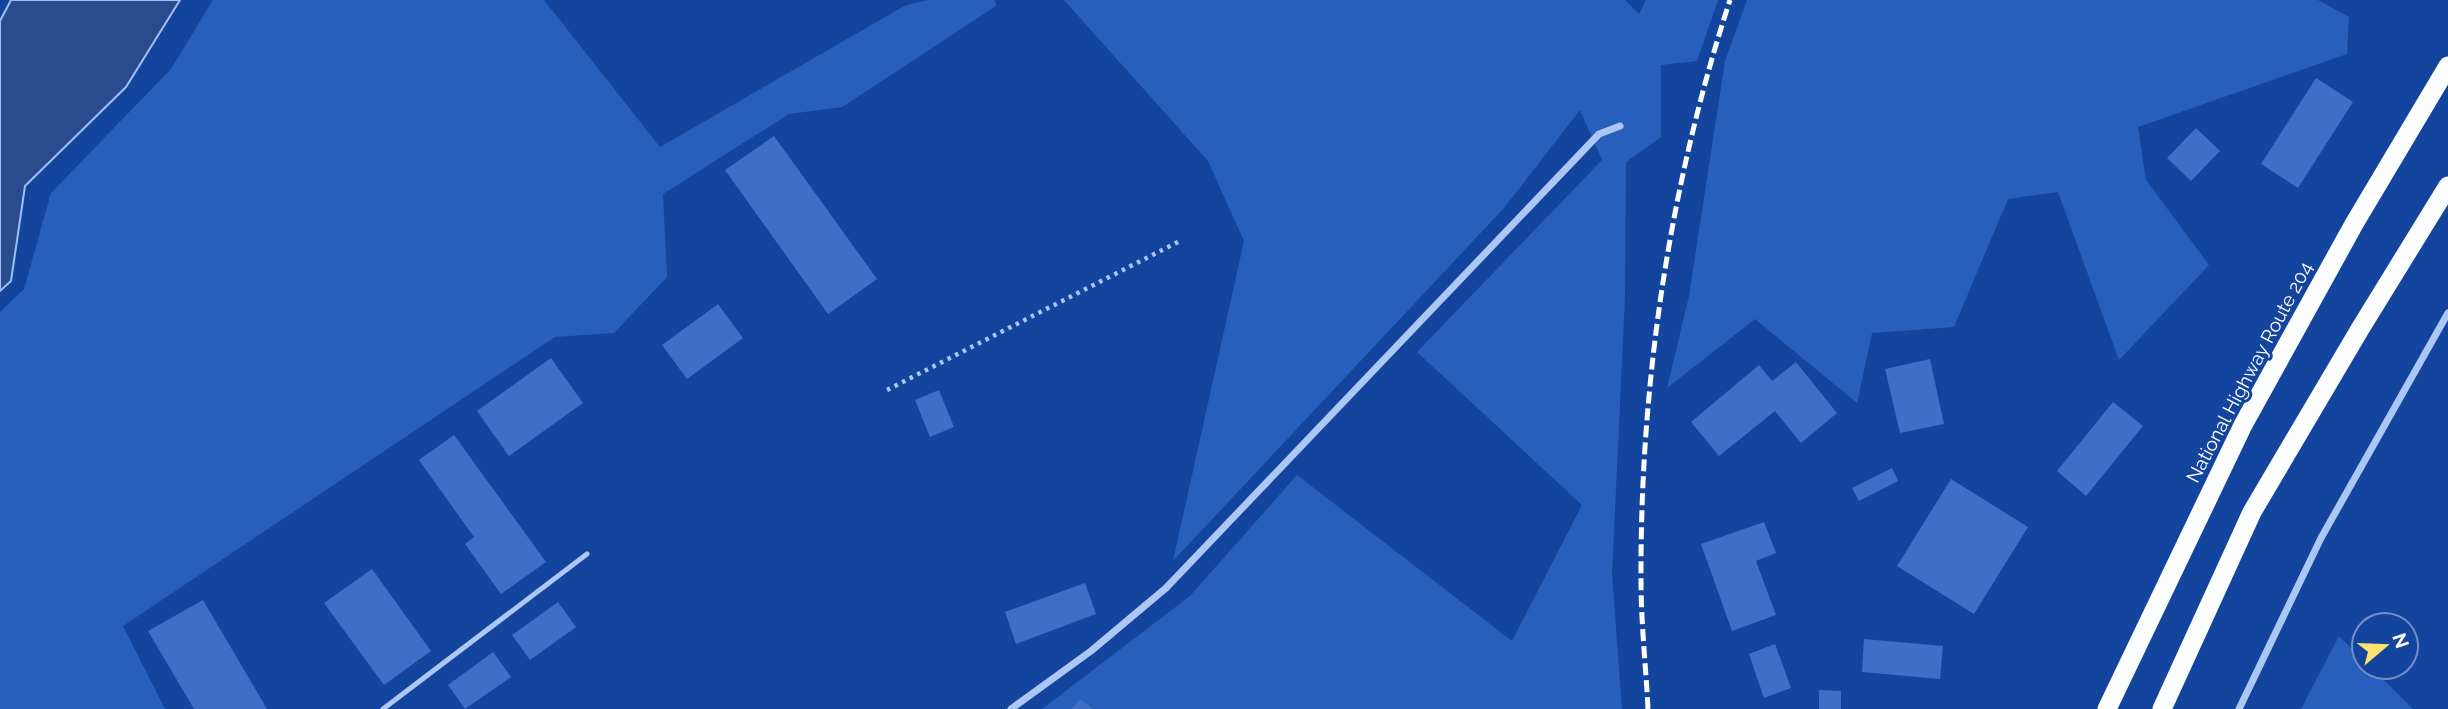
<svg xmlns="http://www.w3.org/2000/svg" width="2448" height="709" font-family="Raleway,sans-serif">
	<rect width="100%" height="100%" fill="#14459e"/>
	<path fill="#285fbc" d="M 213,0 L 544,0 L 660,147 L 906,5 L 928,0 L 995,0 L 996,6 L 842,107 L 789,114 L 663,194 L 667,277 L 614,333 L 555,337 L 123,626 L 165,709 L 0,709 L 0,312 L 24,289 L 51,193 L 171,69 Z
		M 1064,0 L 1625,0 L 1639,14 L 1646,0 L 1718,0 L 1697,61 L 1661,65 L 1661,137 L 1626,162 L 1625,297 L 1612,574 L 1622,709 L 1042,709 L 1190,596 L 1297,475 L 1512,641 L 1582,505 L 1417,352 L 1602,160 L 1580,110 L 1504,208 L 1173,561 L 1244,241 L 1208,161 Z
		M 1747,0 L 2318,0 L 2349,17 L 2347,54 L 2138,127 L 2146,180 L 2209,265 L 2119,360 L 2058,192 L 2008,199 L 1954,327 L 1872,333 L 1857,403 L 1755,319 L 1667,388 L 1689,296 L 1725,61 Z
		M 2339,636 L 2364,661 L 2364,667 L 2371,667 L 2413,709 L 2301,709 Z"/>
	<path fill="#294c8f" stroke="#9fc0f6" stroke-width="2" d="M 11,0 L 180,0 L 126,87 L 25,186 L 11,281 L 0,291 L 0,21 Z"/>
	<path fill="#3d6fc5" d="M 2316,78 L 2353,102 L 2298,188 L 2261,164 Z
		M 2196,128 L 2220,151 L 2191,181 L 2167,158 Z
		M 774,136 L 877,279 L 828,314 L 725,170 Z
		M 718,304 L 743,338 L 687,379 L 662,345 Z
		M 551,358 L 583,403 L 509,456 L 477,411 Z
		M 1930,359 L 1944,424 L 1900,433 L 1885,369 Z
		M 1796,362 L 1837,413 L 1801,443 L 1775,411 L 1719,456 L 1691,422 L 1759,365 L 1772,381 Z
		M 939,390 L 954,427 L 930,437 L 915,400 Z
		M 2113,402 L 2143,426 L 2086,496 L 2057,471 Z
		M 454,435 L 546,562 L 501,594 L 465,544 L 474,537 L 419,460 Z
		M 1892,468 L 1898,481 L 1859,501 L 1852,488 Z
		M 1951,479 L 2028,527 L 1974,614 L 1897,566 Z
		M 1764,522 L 1776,553 L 1756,561 L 1776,615 L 1732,631 L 1701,544 Z
		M 372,569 L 431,651 L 384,685 L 324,603 Z
		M 1085,583 L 1096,614 L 1016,644 L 1005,612 Z
		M 203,600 L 267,709 L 194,709 L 148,631 Z
		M 558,602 L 576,627 L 530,660 L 512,635 Z
		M 1864,639 L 1943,646 L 1940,679 L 1862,672 Z
		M 1775,644 L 1791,688 L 1764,698 L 1749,654 Z
		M 493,652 L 511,677 L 465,709 L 448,685 Z
		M 1819,690 L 1841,691 L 1841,709 L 1819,709 Z
		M 1080,699 L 1093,709 L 1072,709 Z"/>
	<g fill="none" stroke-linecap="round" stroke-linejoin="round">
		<path stroke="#acc7f4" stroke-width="4.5" stroke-dasharray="3.5 5" stroke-linecap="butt" d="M 887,390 L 1180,241"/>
		<path stroke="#acc7f4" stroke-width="5" d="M 383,709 L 587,554"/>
		<path stroke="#acc7f4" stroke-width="7" d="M 1011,709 L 1091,651 L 1166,588 L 1599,134 L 1620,126
			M 2239,709 L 2321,538 L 2448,313"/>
		<path stroke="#fcfdff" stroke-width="19" d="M 2107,709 L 2243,425 L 2354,224 L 2448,66
			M 2162,709 L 2252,512 L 2360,329 L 2448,186"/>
		<path stroke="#fff" stroke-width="5" stroke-dasharray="12 5" stroke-linecap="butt" d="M 1648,709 C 1646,667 1641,624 1641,581 C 1640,385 1669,187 1730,0"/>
	</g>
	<g text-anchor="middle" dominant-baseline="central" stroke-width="6" stroke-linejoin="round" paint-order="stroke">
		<g font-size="19" fill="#fff" stroke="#14459e">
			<text transform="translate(2249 372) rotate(-62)">National Highway Route 204</text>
		</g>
	</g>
	<g transform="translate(2385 646) rotate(71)"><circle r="33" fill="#14459e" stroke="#728fc5" stroke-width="2"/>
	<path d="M0-5L12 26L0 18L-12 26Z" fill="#ffe16f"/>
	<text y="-10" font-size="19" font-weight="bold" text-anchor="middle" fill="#ffffff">N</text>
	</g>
</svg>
